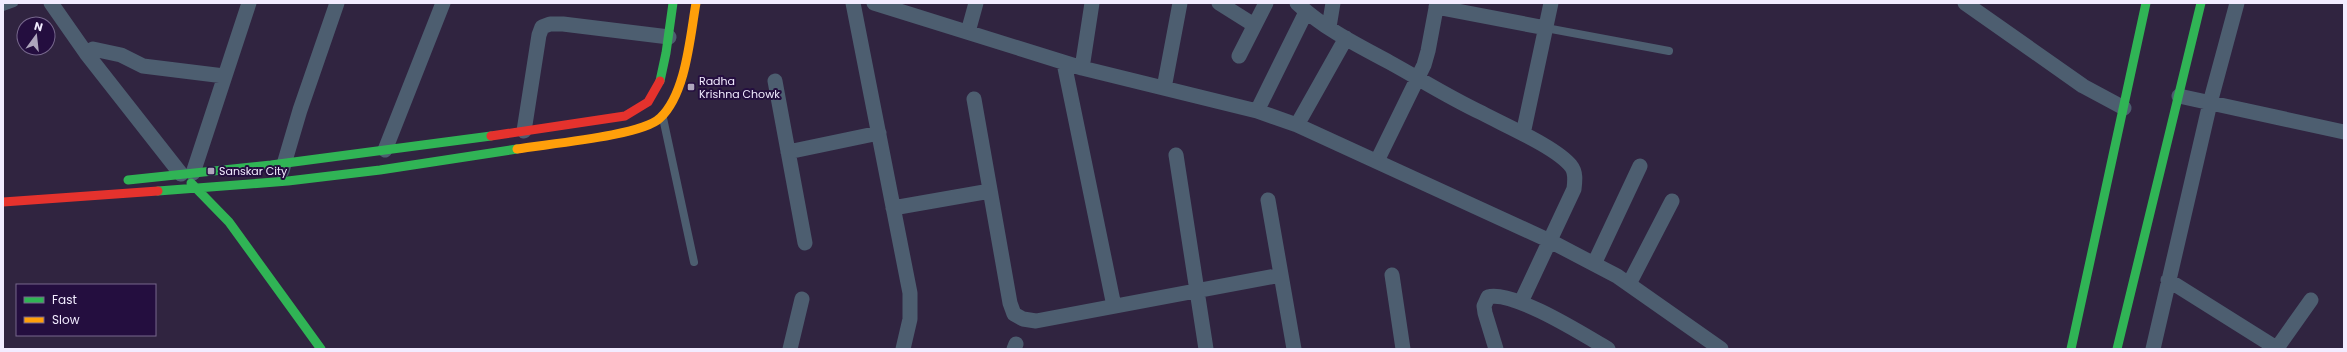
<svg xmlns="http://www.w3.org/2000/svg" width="2347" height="352" font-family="Poppins,sans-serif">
	<rect width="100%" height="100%" fill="#302440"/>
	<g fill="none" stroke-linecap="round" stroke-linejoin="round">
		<path stroke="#4d5e70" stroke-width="8" d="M 3,7 L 14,3
			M 1546,28 L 1669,51
			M 663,118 L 694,262"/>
		<path stroke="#4d5e70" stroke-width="15" d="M 51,3 L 86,53 L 181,174
			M 853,3 L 910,293 L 910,319 L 903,349
			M 874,3 L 1082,68 L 1257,111 L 1297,125 L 1550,241 L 1617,276 L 1721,349
			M 1219,3 L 1254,25
			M 1297,3 C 1323,28 1357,45 1389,62 C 1420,79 1450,98 1482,113 C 1504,125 1556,147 1571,166 C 1576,172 1575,181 1574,189 L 1521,302
			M 1965,3 L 2083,86 L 2124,108
			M 1436,7 L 1546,28
			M 1329,27 L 1333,3
			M 968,32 L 976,3
			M 86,53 L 93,49 L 121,55 L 143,66 L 224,76
			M 1239,56 L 1266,3
			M 1064,63 L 1114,306
			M 1082,68 L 1092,3
			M 775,81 L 805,243
			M 1164,88 L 1180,3
			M 2179,96 L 2344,132
			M 974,99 L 1010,303 L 1014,314 L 1023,319 L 1036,321 L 1281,275
			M 1257,111 L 1306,12
			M 1297,125 L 1346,38
			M 524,131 L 539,35 L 542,27 L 550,24 L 563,24 L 669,37
			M 1523,134 L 1551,3
			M 385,150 L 443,3
			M 788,152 L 879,133
			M 1176,155 L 1206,349
			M 1377,161 L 1424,65 L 1428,51 L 1437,3
			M 282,171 L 300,110 L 337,3
			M 193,173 L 249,3
			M 1268,200 L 1294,349
			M 893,208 L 990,191
			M 1594,264 L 1640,166
			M 1392,275 L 1403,349
			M 2168,280 L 2278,349
			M 1629,284 L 1672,201
			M 2277,348 L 2311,300
			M 790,349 L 802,299
			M 1014,349 L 1016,344
			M 1496,349 L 1485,313 L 1484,306 L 1488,297 C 1513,290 1584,335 1608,349
			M 2153,349 L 2210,103 L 2237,3"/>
		<path stroke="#30b455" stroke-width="9" d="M 660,81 L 666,53 L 673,3
			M 128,180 L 271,165 L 491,136
			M 191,183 L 229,222 L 321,349
			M 158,191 L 288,181 L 380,170 L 517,149
			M 2071,349 L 2146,3
			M 2117,349 L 2201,3"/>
		<path stroke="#ff9f0a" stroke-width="9" d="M 517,149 C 546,144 642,136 660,118 C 686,94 690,37 696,3"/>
		<path stroke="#e5322d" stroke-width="9" d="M 491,136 L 625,116 L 648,102 L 660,81
			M 3,202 L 158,191"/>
	</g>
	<g fill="#aea6bc" stroke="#240e3f" stroke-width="1.5">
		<rect x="687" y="83" width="8" height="8" rx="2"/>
		<rect x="207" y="167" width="8" height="8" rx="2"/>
	</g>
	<g text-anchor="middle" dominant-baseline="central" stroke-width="4" stroke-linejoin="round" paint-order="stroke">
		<g font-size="11" fill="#f2ecff" stroke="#240e3f" text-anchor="start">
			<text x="699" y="81">Radha<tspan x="699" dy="13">Krishna Chowk</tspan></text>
			<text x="219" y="171">Sanskar City</text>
		</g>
	</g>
	<rect width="2347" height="352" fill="none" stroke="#f2ecff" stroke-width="8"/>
	<rect x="16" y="284" width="140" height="52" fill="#240e3f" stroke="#76678c"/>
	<rect x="24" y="297" width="20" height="6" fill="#30b455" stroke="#76678c"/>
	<text x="52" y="304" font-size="12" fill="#f2ecff">Fast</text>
	<rect x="24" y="317" width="20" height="6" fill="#ff9f0a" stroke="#76678c"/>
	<text x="52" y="324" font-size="12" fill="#f2ecff">Slow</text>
	<g transform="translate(36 36) rotate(15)"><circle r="19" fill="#240e3f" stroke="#76678c"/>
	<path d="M0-3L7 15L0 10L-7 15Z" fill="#aea6bc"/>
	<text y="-6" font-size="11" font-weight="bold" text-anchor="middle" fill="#f2ecff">N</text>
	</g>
</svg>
